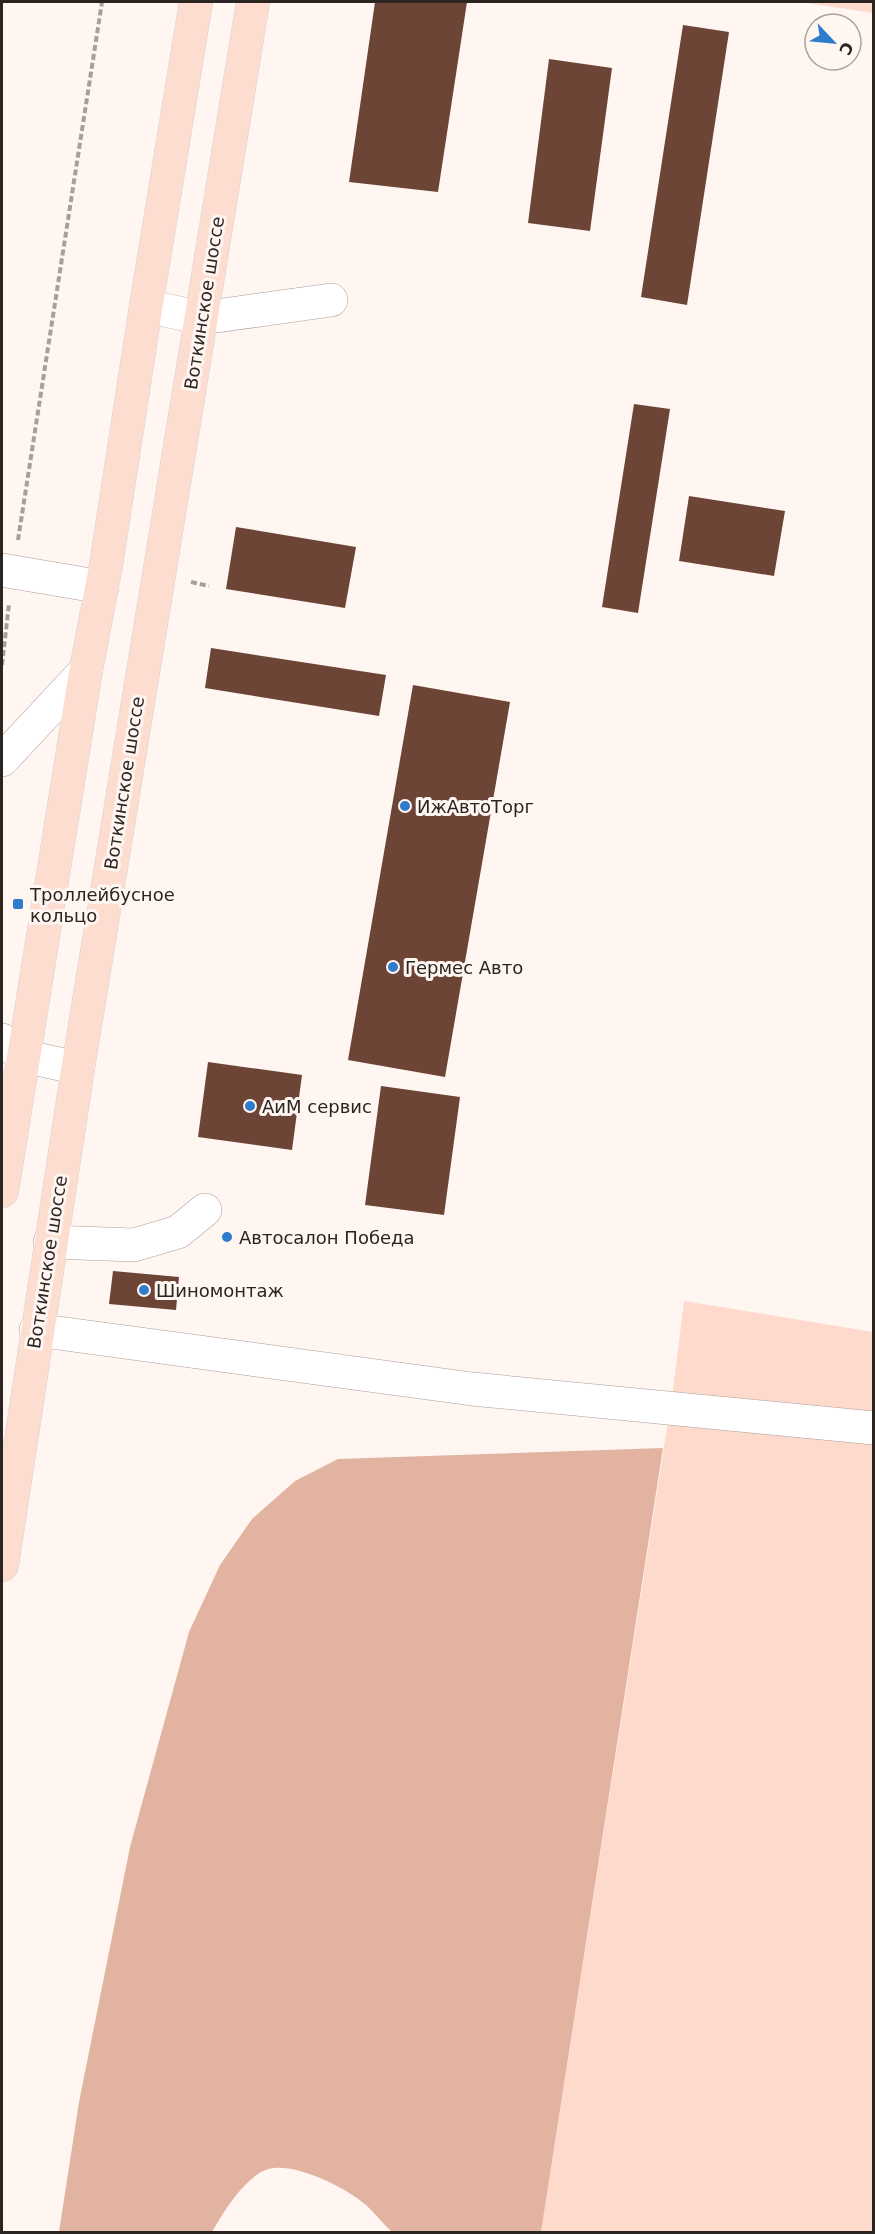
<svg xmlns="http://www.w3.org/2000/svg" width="875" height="2234" font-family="'DejaVu Sans',sans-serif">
	<rect width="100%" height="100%" fill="#fff5f1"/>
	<path fill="#fedacc" d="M 801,2 L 873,2 L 873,13 Z
		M 684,1301 L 873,1332 L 873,2232 L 541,2232 L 673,1390 Z"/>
	<path fill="#e3b3a1" d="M 663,1448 L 541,2232 L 392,2232 C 383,2224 375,2213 366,2205 C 347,2188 286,2156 261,2172 C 240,2185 224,2211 212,2232 L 59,2232 L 79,2102 L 130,1847 L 189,1632 L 220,1565 L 252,1519 L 295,1481 L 338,1459 Z"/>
	<path fill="#6d4536" d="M 375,2 L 467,2 L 438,192 L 349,182 Z
		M 683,25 L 729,32 L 687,305 L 641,297 Z
		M 549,59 L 612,68 L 590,231 L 528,223 Z
		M 634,404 L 670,409 L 638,613 L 602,607 Z
		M 689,496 L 785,511 L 774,576 L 679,561 Z
		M 236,527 L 356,547 L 345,608 L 226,589 Z
		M 211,648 L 386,675 L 379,716 L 205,688 Z
		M 413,685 L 510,702 L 445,1077 L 348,1060 Z
		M 208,1062 L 302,1075 L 292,1150 L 198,1137 Z
		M 381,1086 L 460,1097 L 444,1215 L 365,1205 Z
		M 113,1271 L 179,1277 L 176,1310 L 109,1304 Z"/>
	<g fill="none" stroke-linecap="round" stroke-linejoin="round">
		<g stroke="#ad9e99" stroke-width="34">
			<path id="minor" d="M 146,306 L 202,318 L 331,300
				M 2,570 L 102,587
				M 2,760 L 86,670
				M 2,1040 L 23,1056 L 78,1068
				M 50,1242 L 134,1245 L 178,1232 L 205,1210
				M 36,1330 L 472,1389 L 874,1428"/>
		</g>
		<g stroke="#d5d3d3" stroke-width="34">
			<path id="major" d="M 2,1191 L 86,670 L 106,565 L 146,306 L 196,2
				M 2,1565 L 78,1068 L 253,2"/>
		</g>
		<path stroke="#a89f9c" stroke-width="4" stroke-dasharray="6 3" stroke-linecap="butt" d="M 18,540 L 102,2
			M 191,582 L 209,586
			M 2,665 L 9,604"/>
		<use href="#minor" stroke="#fff" stroke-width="33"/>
		<use href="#major" stroke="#feddd1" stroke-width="33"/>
	</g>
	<g fill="#2e7ccc" stroke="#fff5f1" stroke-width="2">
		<circle cx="405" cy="806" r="6"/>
		<rect x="12" y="898" width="12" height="12" rx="3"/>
		<circle cx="393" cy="967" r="6"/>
		<circle cx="250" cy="1106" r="6"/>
		<circle cx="227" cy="1237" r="6"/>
		<circle cx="144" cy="1290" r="6"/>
	</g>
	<g text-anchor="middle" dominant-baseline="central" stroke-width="6" stroke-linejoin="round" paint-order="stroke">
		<g font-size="18" fill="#2b2522" stroke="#fff5f1">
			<text transform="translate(204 303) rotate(-81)">Воткинское шоссе</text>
			<text transform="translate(124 783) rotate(-81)">Воткинское шоссе</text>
			<text transform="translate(47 1262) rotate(-81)">Воткинское шоссе</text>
		</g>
		<g font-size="18" fill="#2b2522" stroke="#fff5f1" text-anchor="start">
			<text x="417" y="806">ИжАвтоТорг</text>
			<text x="30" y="894">Троллейбусное<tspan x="30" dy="21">кольцо</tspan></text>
			<text x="405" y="967">Гермес Авто</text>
			<text x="262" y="1106">АиМ сервис</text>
			<text x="239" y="1237">Автосалон Победа</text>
			<text x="156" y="1290">Шиномонтаж</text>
		</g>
	</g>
	<rect width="875" height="2234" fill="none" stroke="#2b2522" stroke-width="6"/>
	<g transform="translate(833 42) rotate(116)"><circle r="28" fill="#fff5f1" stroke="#aaa29e" stroke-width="1.5"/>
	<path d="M0-4.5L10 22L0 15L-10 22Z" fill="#2e7ccc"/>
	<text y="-9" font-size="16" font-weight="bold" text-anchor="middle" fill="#2b2522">С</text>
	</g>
</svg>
